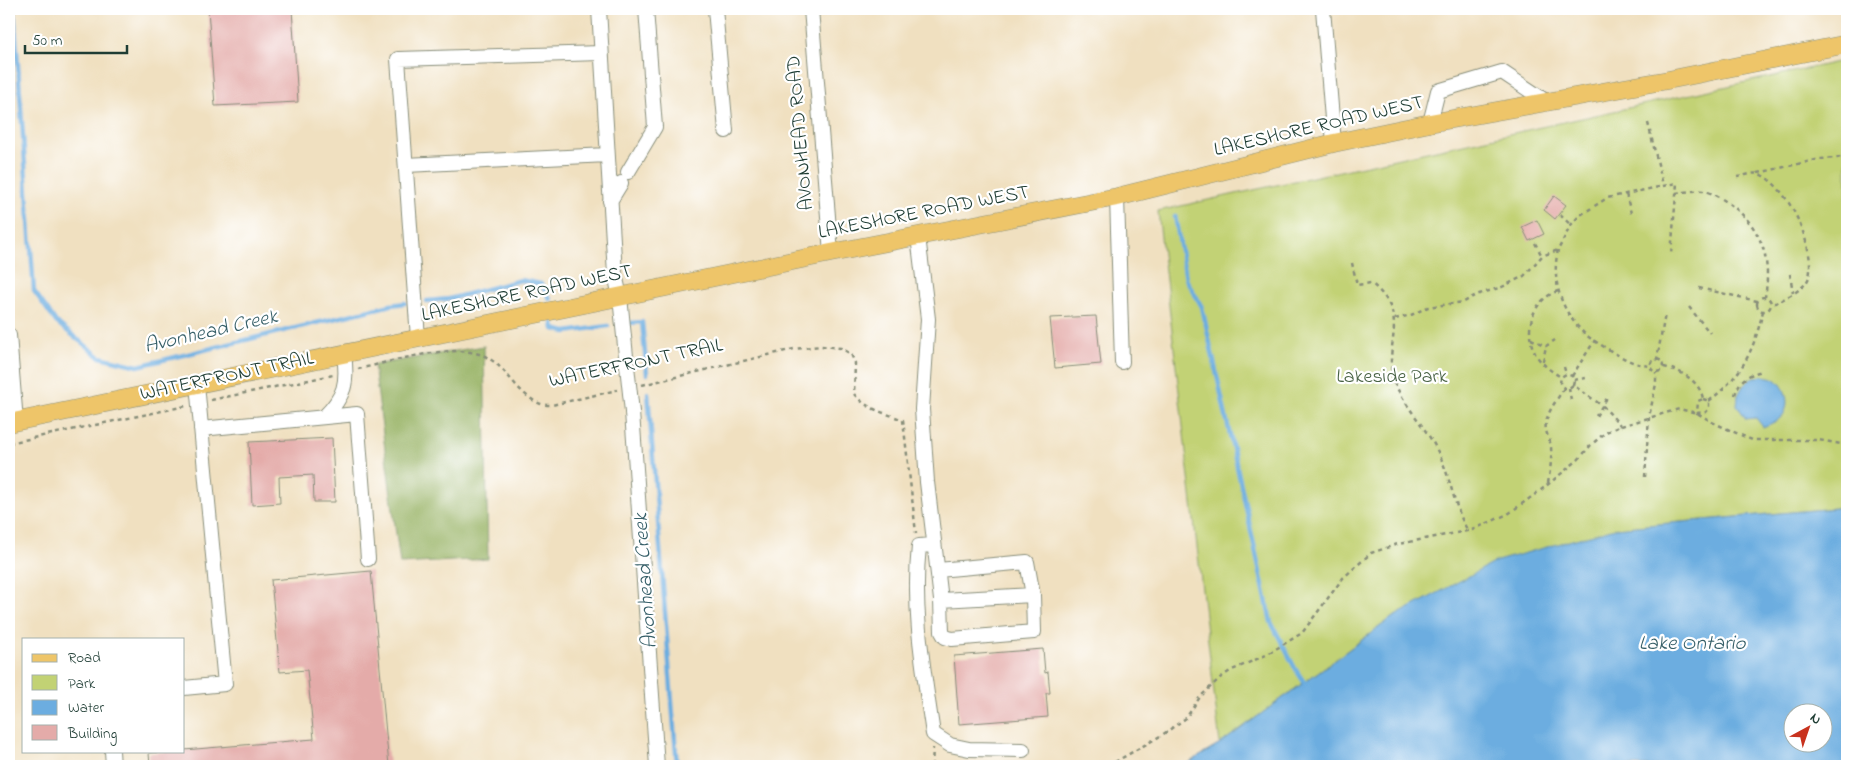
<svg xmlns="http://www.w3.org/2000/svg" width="1856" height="775" font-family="'Indie Flower',sans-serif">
	<rect width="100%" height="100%" fill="#fff"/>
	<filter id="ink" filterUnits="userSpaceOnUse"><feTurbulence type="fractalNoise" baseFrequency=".02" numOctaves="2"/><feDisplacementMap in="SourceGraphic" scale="10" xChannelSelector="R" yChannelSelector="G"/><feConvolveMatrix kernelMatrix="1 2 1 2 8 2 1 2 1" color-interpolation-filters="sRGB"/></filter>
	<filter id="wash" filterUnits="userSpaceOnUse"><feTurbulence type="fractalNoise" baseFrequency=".0096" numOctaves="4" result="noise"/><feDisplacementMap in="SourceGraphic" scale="20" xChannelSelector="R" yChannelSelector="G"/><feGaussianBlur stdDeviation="1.12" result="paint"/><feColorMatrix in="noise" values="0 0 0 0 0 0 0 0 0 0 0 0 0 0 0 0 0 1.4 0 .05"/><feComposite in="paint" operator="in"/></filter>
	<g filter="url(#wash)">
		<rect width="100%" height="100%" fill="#f0e0c0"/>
		<path fill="#c2d274" stroke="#708854" d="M 1847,60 L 1847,507 L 1615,528 L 1393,617 L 1220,744 L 1158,211 Z"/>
		<path fill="#99b466" stroke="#5c784d" d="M 484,346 L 488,559 L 400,564 L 374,365 Z"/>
		<path fill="#6cade0" stroke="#46758a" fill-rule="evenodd" d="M 1764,376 C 1767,377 1772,377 1775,379 C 1786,386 1791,404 1783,415 C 1779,421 1770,424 1763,427 L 1756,418 L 1746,419 L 1737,405 L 1738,395 L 1743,386 L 1753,377 Z
			M 1847,507 L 1847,766 L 1183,766 L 1220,744 L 1393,617 L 1497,561 L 1615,528 ZM 1794,712 L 1824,712 L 1824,742 L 1794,742 Z"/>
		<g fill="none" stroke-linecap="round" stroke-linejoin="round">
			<path stroke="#6cade0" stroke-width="4.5" d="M 14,9 L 34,291 L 56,322 L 100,357 L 138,366 L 391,305 L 405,303
				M 1175,216 L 1186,279 L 1202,307 L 1271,622 L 1296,670 L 1306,685
				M 427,301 L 449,299 L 521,280 L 541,284 L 550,299
				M 553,323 L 554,329 L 566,332 L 608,326
				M 630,323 L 642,322 L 647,374
				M 648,393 L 677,766"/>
		</g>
		<g id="blocks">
			<path fill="#e4aba9" d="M 208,9 L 292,9 L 298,102 L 215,106 Z
				M 1554,196 L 1566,205 L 1555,219 L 1544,210 Z
				M 1537,220 L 1544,234 L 1529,241 L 1522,227 Z
				M 1096,316 L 1101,364 L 1055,368 L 1050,318 Z
				M 332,438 L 335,502 L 314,502 L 313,475 L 279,477 L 280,503 L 252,505 L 249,442 Z
				M 371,571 L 389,766 L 150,766 L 149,753 L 314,739 L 307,670 L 280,672 L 271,580 Z
				M 1043,649 L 1045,673 L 1048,672 L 1050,693 L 1046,693 L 1048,717 L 959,724 L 954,656 Z"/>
		</g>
	</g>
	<g filter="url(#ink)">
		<use href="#blocks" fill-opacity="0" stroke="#888e7a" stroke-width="1"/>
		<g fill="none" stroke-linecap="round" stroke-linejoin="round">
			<g stroke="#888e7a" stroke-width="16">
				<path id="minor" d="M 599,9 L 615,274 L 620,297 L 627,366
					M 715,9 L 726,131
					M 811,9 L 831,253
					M 1323,9 L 1334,143
					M 1430,123 L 1438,91 L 1502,72 L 1547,102
					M 406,165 L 607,155
					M 628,172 L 655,127 L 646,9
					M 1117,197 L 1122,362
					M 610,201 L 621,183
					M 918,236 L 928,319 L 922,409 L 927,482 L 941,600 L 942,632 L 945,637 L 952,639 L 1034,632 L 1033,595
					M 9,335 L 16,422
					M 418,338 L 398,59 L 601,53
					M 632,412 L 657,766
					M 324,417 C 345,396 348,383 344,354
					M 201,429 L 357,414 L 368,559
					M 934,545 L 919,546 C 912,610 924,672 933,734 L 950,745 L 969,749 L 1023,750
					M 938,570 L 1027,562 L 1033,595 L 941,600
					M 184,688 L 225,684 L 197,384
					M 112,751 L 113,766"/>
			</g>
			<g stroke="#888e7a" stroke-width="19">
				<path id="major" d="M 9,423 L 831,253 L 1117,197 L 1334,143 L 1430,123 L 1668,80 L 1847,44"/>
			</g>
			<path stroke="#888e7a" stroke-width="2.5" stroke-dasharray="4 4" stroke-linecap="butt" d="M 1648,123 L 1663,185
				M 1758,173 L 1820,159 L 1837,158 L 1847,155
				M 1737,177 C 1743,176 1753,172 1759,174 C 1788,185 1816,248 1809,277 C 1805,290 1786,297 1776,303 L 1771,303
				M 1676,193 C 1685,192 1695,190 1703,191 C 1711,192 1721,198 1728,203 C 1761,225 1772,258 1765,297
				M 1626,194 L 1632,217
				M 1560,215 L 1571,225
				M 1535,243 L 1542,256
				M 1558,250 C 1551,280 1561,310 1582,331 C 1589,339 1602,345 1611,351 C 1623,358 1635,365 1650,366
				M 1352,263 L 1357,285 L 1371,283 C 1413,318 1382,343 1394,382 C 1395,386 1399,391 1401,395 C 1412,414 1427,430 1437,450 C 1451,476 1453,506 1468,531
				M 1790,274 L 1793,293
				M 1699,288 L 1757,301
				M 1558,291 C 1533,299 1523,330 1535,353 C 1540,363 1552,372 1561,377
				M1757 304a7 7 0 1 1 14 0a7 7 0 1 1-14 0Z
				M 1689,307 L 1710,333
				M 1395,319 L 1411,315 L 1428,307 L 1464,302 L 1476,295 L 1502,287 L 1524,276 L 1542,256 L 1558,250 L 1571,225 L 1579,216 L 1607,198 L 1677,183 L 1671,254
				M 1531,339 L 1546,346 L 1555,340
				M 1657,359 L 1662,361 L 1663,367 L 1661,371 L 1656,372 L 1652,370 L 1650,366 L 1652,360 L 1657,359 L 1665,314
				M 1543,361 L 1546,346
				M 1564,367 L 1566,374
				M 1664,367 C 1680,370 1700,381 1703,399
				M 358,369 C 391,362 450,343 482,355 C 506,364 516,395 541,404 C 544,405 549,405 552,405 L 617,390
				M 1572,376 L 1595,340
				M 1574,380 L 1586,378
				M 642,385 L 794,349 L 821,346 L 841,348 L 851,354 L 855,363 L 854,394 C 867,410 884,412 903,420 L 916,533
				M 1573,385 L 1569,388 L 1564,388 L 1560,383 L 1561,377 L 1566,374 L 1572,376 L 1574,380 L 1573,385 L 1604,407 L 1621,426
				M 1569,388 L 1571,400
				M 1735,395 C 1739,380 1747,375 1762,371
				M 1703,399 L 1709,401 L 1709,409 L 1706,412 L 1697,413 L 1698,401 Z
				M 211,400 L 333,375
				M 1709,401 C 1743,374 1753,353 1763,311
				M 1596,416 L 1607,398
				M 9,443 L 186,406
				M 1645,477 L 1649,417 L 1656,384 L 1656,372
				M 1548,483 C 1550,471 1552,459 1551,447 C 1550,438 1544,432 1546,423 C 1548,410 1558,399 1564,388
				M 932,766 L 933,748
				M 1108,766 L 1162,735 L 1186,718 L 1200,697 L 1220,678 L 1230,671 L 1266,655 L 1302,633 L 1343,578 L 1371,553 L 1398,544 L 1472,530 L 1508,514 L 1541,490 L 1578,460 L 1591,445 L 1606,432 L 1621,426 L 1679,409 L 1697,413 L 1714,423 L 1752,440 L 1819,440 L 1847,445"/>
			<use href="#minor" stroke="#fff" stroke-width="14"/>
			<use href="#major" stroke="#eec569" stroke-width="18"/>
			<g stroke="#888e7a" stroke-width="16" stroke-linecap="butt">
				<path id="minor-bridge" d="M 627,366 L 632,412"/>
			</g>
			<use href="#minor-bridge" stroke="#fff" stroke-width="14"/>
		</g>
	</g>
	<g text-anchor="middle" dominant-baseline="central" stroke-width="4.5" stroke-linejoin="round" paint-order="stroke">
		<g font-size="20" fill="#1f3d34" stroke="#fff">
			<text transform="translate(1319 127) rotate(-13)">LAKESHORE ROAD WEST</text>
			<text transform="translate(801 133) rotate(-95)">AVONHEAD ROAD</text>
			<text transform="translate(924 213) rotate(-11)">LAKESHORE ROAD WEST</text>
			<text transform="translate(527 294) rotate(-12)">LAKESHORE ROAD WEST</text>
			<text transform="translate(636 364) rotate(-12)">WATERFRONT TRAIL</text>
			<text transform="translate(227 377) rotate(-12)">WATERFRONT TRAIL</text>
		</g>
		<g font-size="20" fill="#486244" stroke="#fff">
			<text x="1392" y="377">Lakeside Park</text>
		</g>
		<g font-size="21" font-style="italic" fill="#365f68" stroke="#fff">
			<text transform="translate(211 332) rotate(-13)">Avonhead Creek</text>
			<text transform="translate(646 581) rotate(-94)">Avonhead Creek</text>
			<text x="1692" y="644">Lake Ontario</text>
		</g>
	</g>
	<rect width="1856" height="775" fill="none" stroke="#fff" stroke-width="30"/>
	<rect x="22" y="638" width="162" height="115" fill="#ffffff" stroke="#a5b1ae"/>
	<rect x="32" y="654" width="25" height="8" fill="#eec569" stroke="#a5b1ae"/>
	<text x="68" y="662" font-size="15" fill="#1f3d34">Road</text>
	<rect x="32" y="675" width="25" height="15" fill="#c2d274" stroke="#a5b1ae"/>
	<text x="68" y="688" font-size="15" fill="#1f3d34">Park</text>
	<rect x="32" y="700" width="25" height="15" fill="#6cade0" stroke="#a5b1ae"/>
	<text x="68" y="712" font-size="15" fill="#1f3d34">Water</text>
	<rect x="32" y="725" width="25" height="15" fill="#e4aba9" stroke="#a5b1ae"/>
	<text x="68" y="738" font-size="15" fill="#1f3d34">Building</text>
	<g transform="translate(1808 728) rotate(40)"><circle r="24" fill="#ffffff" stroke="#a5b1ae"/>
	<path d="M0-4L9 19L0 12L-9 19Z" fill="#c8321e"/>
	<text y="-8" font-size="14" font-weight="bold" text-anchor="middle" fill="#1f3d34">N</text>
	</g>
	<path d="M25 45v8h102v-8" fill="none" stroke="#1f3d34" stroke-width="2.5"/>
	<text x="32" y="45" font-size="15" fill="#1f3d34" stroke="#ffffff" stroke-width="4" paint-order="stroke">50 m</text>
</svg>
